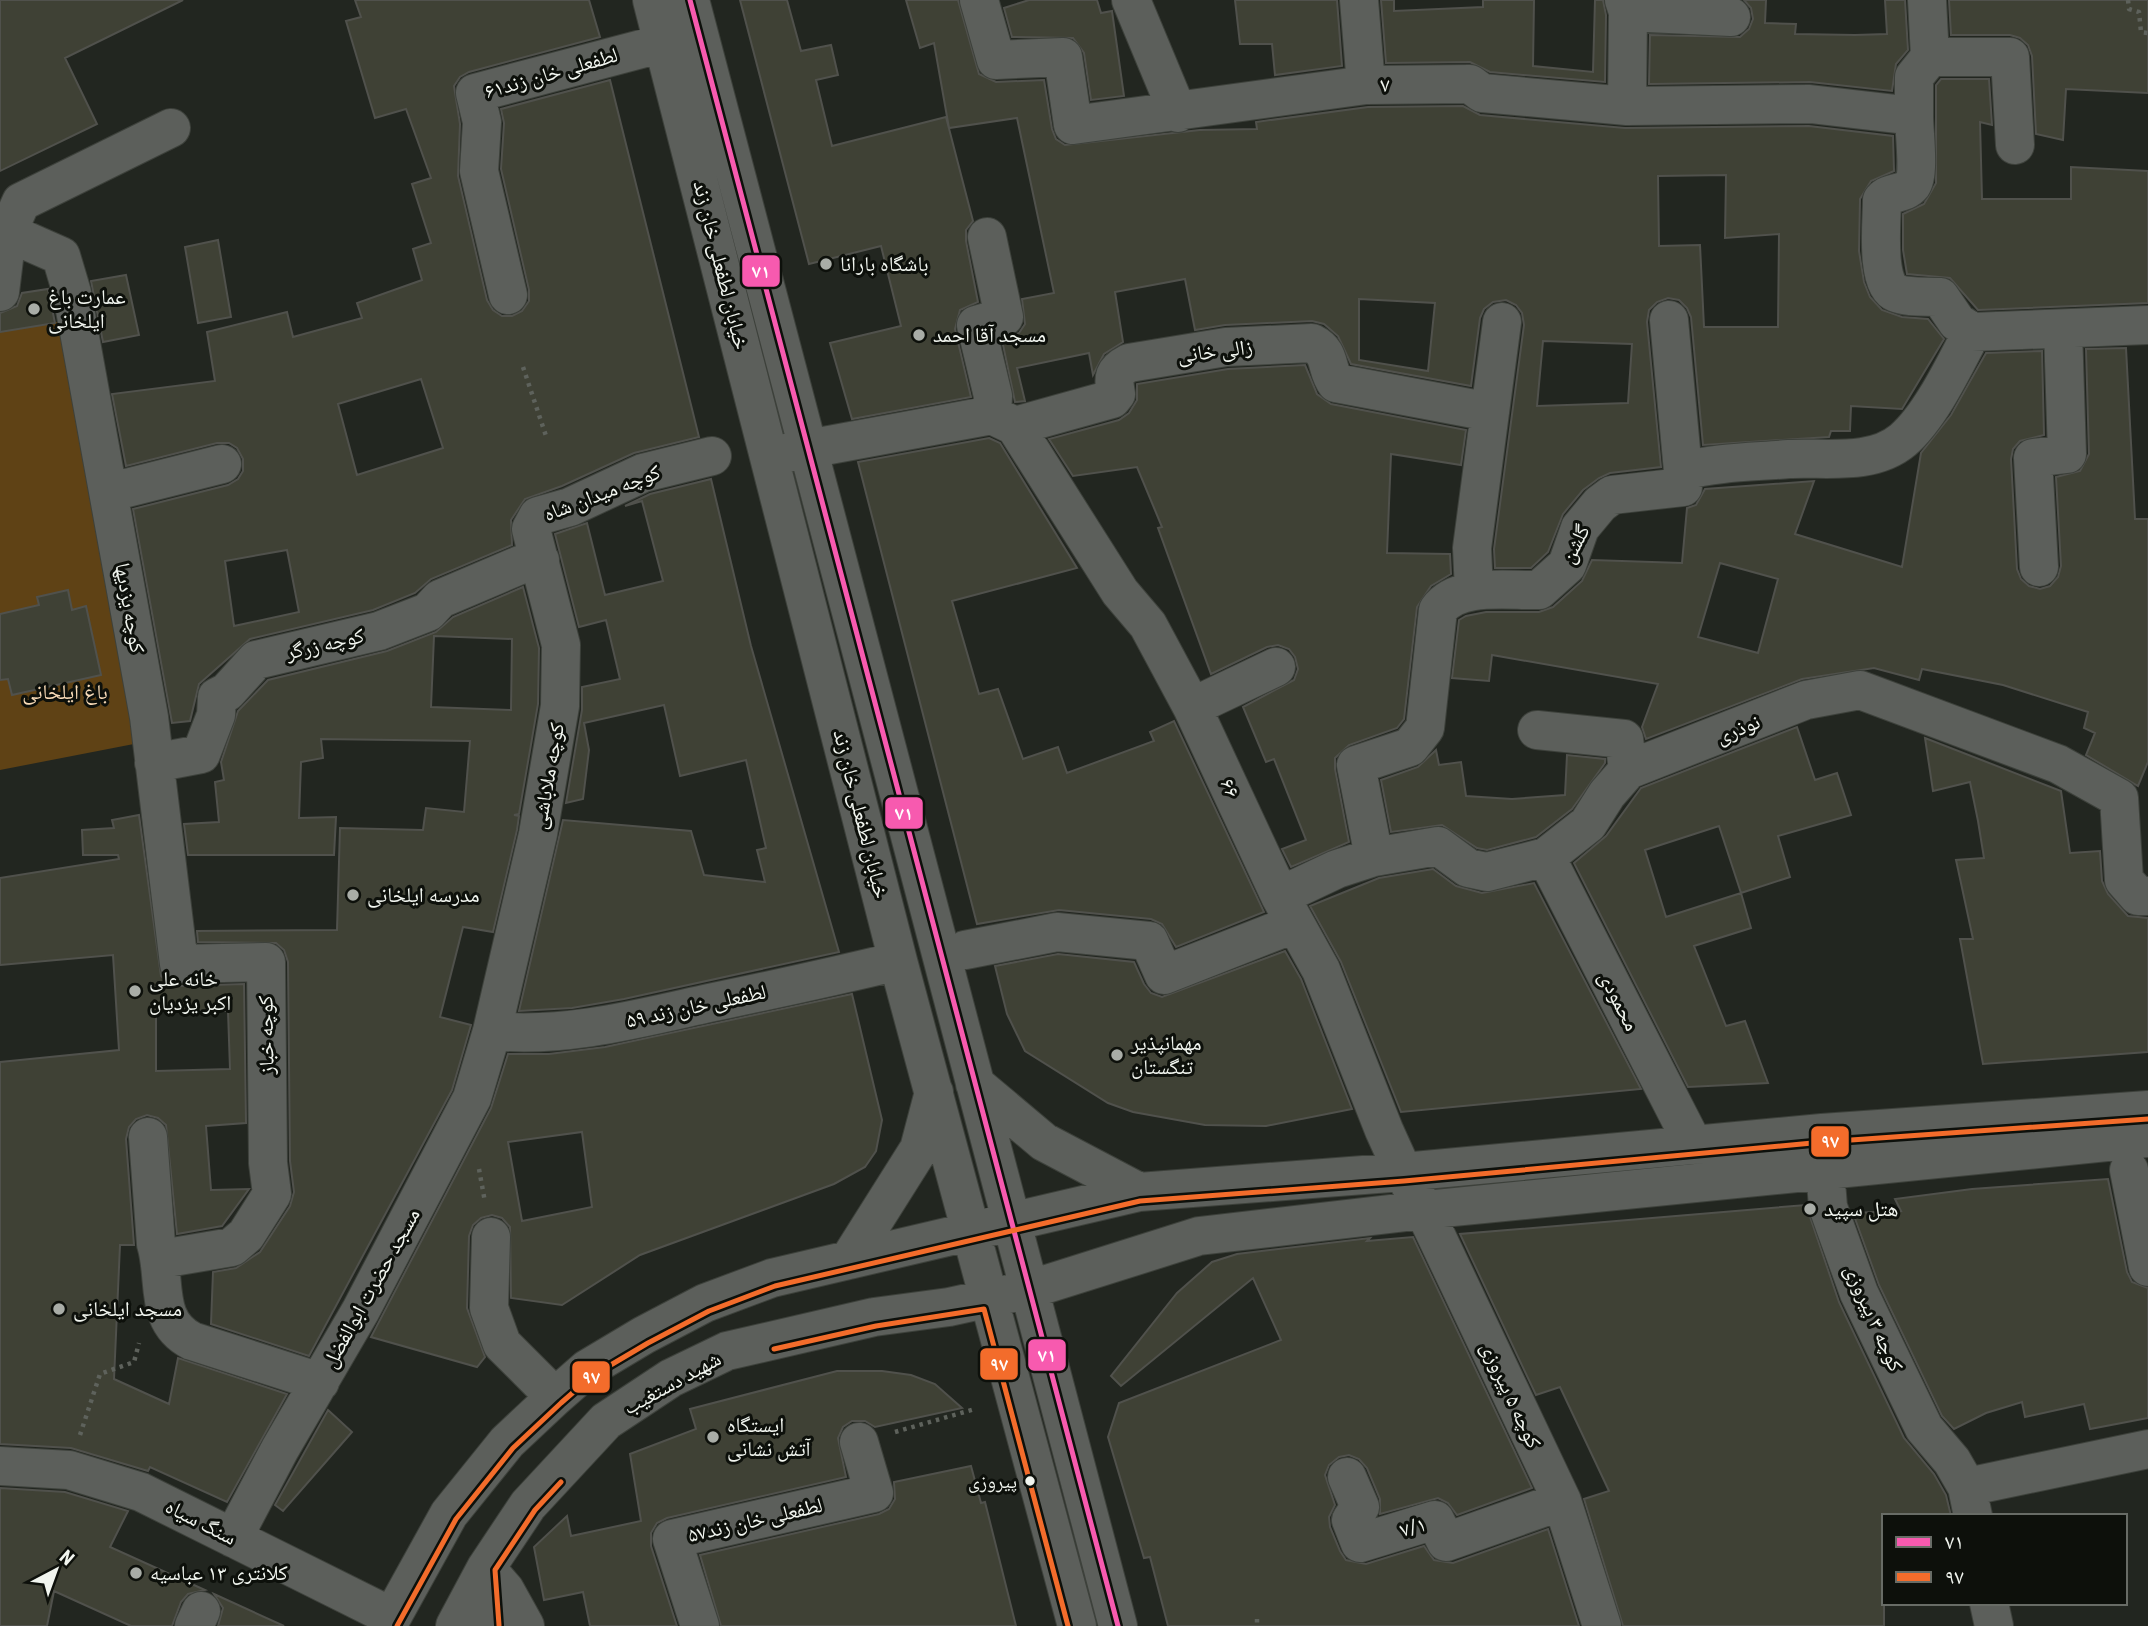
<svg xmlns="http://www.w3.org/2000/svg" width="2148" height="1626" font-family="'Roboto Condensed','Noto Naskh Arabic',sans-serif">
	<rect width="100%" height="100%" fill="#222620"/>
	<path fill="#5f4215" d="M 69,320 L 139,743 L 0,770 L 0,332 Z"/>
	<path fill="#3f4135" stroke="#50514c" stroke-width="2" fill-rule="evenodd" d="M 0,0 L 183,0 L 65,58 L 97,124 L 0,171 Z
		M 355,0 L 589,0 L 600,37 L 469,72 L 460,77 L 454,86 L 460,124 L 458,176 L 487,300 L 493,310 L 502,316 L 512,316 L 522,311 L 529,301 L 529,290 L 501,169 L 504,123 L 501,109 L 610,80 L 699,437 L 634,453 L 562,486 L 525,499 L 511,520 L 512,545 L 431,579 L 415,593 L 373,610 L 250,639 L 199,684 L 190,721 L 172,723 L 133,509 L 228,485 L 238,479 L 243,471 L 243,459 L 237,448 L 229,443 L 217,443 L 126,466 L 112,394 L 215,381 L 207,332 L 287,312 L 293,337 L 362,318 L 357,303 L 422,280 L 413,249 L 431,243 L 412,184 L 431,178 L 406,109 L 375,118 L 346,21 L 361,17 ZM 421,379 L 443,448 L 357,475 L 338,404 ZM 287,550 L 299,612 L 234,626 L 225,561 Z
		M 740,0 L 787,0 L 801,51 L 831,45 L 838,75 L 816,80 L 832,146 L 946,117 L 973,221 L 966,230 L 966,241 L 978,302 L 960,310 L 955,329 L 971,397 L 852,419 L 830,343 L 901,326 L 881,246 L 809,264 Z
		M 906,0 L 958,0 L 979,74 L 996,82 L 1044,80 L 1052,129 L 1056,139 L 1065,145 L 1200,130 L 1257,129 L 1256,122 L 1368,107 L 1463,106 L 1480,115 L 1625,128 L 1809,126 L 1893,136 L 1894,171 L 1871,181 L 1860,199 L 1859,251 L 1864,282 L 1870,297 L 1882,310 L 1902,317 L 1928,319 L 1944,339 L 1902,409 L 1851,406 L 1850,431 L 1831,431 L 1829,437 L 1703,445 L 1691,317 L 1687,308 L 1679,300 L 1668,298 L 1657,302 L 1649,310 L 1647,322 L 1661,467 L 1610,473 L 1599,478 L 1583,490 L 1563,514 L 1548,552 L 1531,568 L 1495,568 L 1494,549 L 1524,325 L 1522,313 L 1516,305 L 1506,300 L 1493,302 L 1484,309 L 1480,318 L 1471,386 L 1351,364 L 1338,336 L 1324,324 L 1312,321 L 1225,325 L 1195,330 L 1185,279 L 1115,292 L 1123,342 L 1104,354 L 1093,375 L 1089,353 L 1017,368 L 1025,401 L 1015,402 L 1002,340 L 1019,333 L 1025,324 L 1022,299 L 1054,293 L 1017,118 L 949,128 L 934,43 L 920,48 ZM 1726,175 L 1725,238 L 1779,234 L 1778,327 L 1704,327 L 1700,245 L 1659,246 L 1658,176 ZM 1359,299 L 1435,303 L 1428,371 L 1359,360 ZM 1543,341 L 1632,344 L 1628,403 L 1537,406 Z
		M 1029,0 L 1097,0 L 1101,13 L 1112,11 L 1124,96 L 1091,100 L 1084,53 L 1073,38 L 1012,37 L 1004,8 Z
		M 1235,0 L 1337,0 L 1342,66 L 1275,75 L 1272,44 L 1240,44 Z
		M 1381,0 L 1394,0 L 1394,11 L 1483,7 L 1483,0 L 1534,0 L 1533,66 L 1593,72 L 1595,0 L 1603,0 L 1606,15 L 1605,82 L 1490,72 L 1470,62 L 1386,63 Z
		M 1744,0 L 1766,0 L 1765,23 L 1796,24 L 1795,34 L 1855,35 L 1887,34 L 1885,0 L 1905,0 L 1908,50 L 1896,64 L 1892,91 L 1810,82 L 1649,84 L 1650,35 L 1740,37 L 1749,29 L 1753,19 L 1751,8 Z
		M 1949,0 L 2148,0 L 2148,93 L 2066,89 L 2063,140 L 2036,134 L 2032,56 L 2028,45 L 2020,38 L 2010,35 L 1951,35 Z
		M 1941,79 L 1989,79 L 1992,125 L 1980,122 L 1982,199 L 2071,199 L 2071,167 L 2148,171 L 2148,303 L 1978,310 L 1950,278 L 1907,274 L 1903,250 L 1903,214 L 1924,204 L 1936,183 L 1936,85 Z
		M 218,240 L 231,317 L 198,323 L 185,247 Z
		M 126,275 L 139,335 L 103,342 L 91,281 Z
		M 48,289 L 55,323 L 0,332 L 0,313 L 17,306 L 22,293 Z
		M 2126,348 L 2135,519 L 2148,519 L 2148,762 L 2138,786 L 2086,755 L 2095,733 L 2084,728 L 2088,712 L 2003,685 L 1922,669 L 1919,680 L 1874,668 L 1802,679 L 1646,739 L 1642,727 L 1658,684 L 1492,655 L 1489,681 L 1452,678 L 1459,620 L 1466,616 L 1486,612 L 1539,612 L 1553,607 L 1582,581 L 1592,560 L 1682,563 L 1687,508 L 1696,505 L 1705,489 L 1814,481 L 1795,534 L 1902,567 L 1921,453 L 1951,415 L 1986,353 L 2042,351 L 2044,435 L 2020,441 L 2013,449 L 2011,459 L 2017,569 L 2021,579 L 2029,586 L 2040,589 L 2050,586 L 2058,577 L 2061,566 L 2056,477 L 2080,471 L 2089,454 L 2086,349 ZM 1720,563 L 1778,579 L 1758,653 L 1698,637 Z
		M 1305,365 L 1317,394 L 1331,404 L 1466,430 L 1461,465 L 1391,454 L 1387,553 L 1450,554 L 1451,574 L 1431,586 L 1417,607 L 1404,719 L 1397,728 L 1349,745 L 1335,758 L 1335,769 L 1349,842 L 1291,867 L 1282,849 L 1306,840 L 1274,759 L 1266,762 L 1243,707 L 1294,680 L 1298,669 L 1295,657 L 1289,649 L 1278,645 L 1267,647 L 1211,674 L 1158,528 L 1162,527 L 1137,467 L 1073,476 L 1049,439 L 1119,420 L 1129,413 L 1137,400 L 1137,384 L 1228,369 Z
		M 989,438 L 1000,443 L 1077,568 L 952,601 L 979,694 L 998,689 L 1023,759 L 1058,747 L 1067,773 L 1154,741 L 1150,732 L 1174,721 L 1264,912 L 1176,947 L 1162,924 L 1151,919 L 1059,910 L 977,924 L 858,462 Z
		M 711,479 L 751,646 L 839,952 L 624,999 L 572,1008 L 519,1011 L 563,820 L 691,831 L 704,875 L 765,882 L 757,850 L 766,848 L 746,760 L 680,776 L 664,705 L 584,723 L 589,750 L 583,799 L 566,803 L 582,710 L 582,687 L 620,679 L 606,620 L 579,627 L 555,534 L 587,523 L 605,595 L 663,581 L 642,501 L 625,506 L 650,494 Z
		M 523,587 L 539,648 L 538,704 L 519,814 L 514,815 L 519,816 L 517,830 L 493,932 L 463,927 L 440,1017 L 471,1025 L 452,1090 L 309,1356 L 211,1324 L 213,1272 L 236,1268 L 260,1252 L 290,1206 L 294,1192 L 290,1161 L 288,962 L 284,950 L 276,943 L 198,942 L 197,931 L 337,930 L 340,828 L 423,830 L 426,808 L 464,812 L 470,741 L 321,739 L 323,758 L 301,762 L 299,818 L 336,817 L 334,855 L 188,855 L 184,824 L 219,822 L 215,782 L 224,780 L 221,762 L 238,711 L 268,680 L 387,651 L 436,632 L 453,617 ZM 434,636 L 512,639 L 511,710 L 431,707 Z
		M 68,590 L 72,610 L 86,606 L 101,675 L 12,695 L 8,679 L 0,680 L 0,614 L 39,605 L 37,597 Z
		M 1797,727 L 1815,780 L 1837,773 L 1851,815 L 1778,836 L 1790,877 L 1741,893 L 1751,928 L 1694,946 L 1726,1026 L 1745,1021 L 1768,1083 L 1688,1087 L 1574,863 L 1606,836 L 1641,788 ZM 1719,826 L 1741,893 L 1666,917 L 1645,850 Z
		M 1925,738 L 2061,791 L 2070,853 L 2100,851 L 2102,881 L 2108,894 L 2128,916 L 2148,918 L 2148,1052 L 1983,1064 L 1960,939 L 1973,939 L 1956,860 L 1984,858 L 1978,821 L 1970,782 L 1933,791 Z
		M 1436,750 L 1439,765 L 1461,762 L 1466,796 L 1512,799 L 1565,795 L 1567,755 L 1605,759 L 1605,763 L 1572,809 L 1536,837 L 1487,850 L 1477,848 L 1442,825 L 1391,832 L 1381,780 L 1418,767 Z
		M 139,815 L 161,976 L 169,983 L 179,986 L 244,984 L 246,1123 L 206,1126 L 211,1190 L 249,1189 L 222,1226 L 177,1234 L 166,1125 L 158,1118 L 147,1115 L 136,1119 L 129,1127 L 126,1139 L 134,1245 L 120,1245 L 114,1379 L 169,1404 L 178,1358 L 287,1394 L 227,1502 L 150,1467 L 148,1471 L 71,1448 L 0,1444 L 0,1062 L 119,1050 L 113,955 L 0,965 L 0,878 L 119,859 L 118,855 L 83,855 L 82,830 L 114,828 L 112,820 ZM 156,1011 L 228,1011 L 230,1069 L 156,1071 Z
		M 1433,869 L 1456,886 L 1482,893 L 1534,883 L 1641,1089 L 1401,1112 L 1341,962 L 1310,906 L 1379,878 Z
		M 1285,951 L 1301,979 L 1352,1109 L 1266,1126 L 1205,1125 L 1133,1112 L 1108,1103 L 1025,1051 L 1007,1014 L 995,966 L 1058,954 L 1134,962 L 1144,984 L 1151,993 L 1162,997 Z
		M 852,994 L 882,1120 L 876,1151 L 865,1167 L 834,1184 L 640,1255 L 562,1305 L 511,1298 L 510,1227 L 502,1218 L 492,1215 L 481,1218 L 473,1225 L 469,1236 L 467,1308 L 485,1357 L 477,1367 L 371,1337 L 491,1108 L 508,1054 L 549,1054 L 605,1047 ZM 582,1132 L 592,1207 L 522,1221 L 508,1142 Z
		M 2108,1179 L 2127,1272 L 2132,1282 L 2148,1288 L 2148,1418 L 2090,1429 L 2084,1404 L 2025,1417 L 2022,1402 L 1986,1413 L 1954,1429 L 1942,1416 L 1879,1285 L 1853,1213 L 1901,1211 L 1895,1199 L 1972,1189 Z
		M 1806,1205 L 1839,1302 L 1904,1438 L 1934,1474 L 1946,1495 L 1951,1516 L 1884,1516 L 1884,1626 L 1623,1626 L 1584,1499 L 1609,1491 L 1560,1387 L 1536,1395 L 1460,1234 Z
		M 1413,1237 L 1532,1488 L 1457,1515 L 1448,1503 L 1438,1498 L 1380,1514 L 1380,1499 L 1367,1468 L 1359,1459 L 1349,1455 L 1339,1457 L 1329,1465 L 1325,1475 L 1335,1505 L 1329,1517 L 1330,1527 L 1340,1551 L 1346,1560 L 1366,1564 L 1424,1546 L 1434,1560 L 1453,1563 L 1548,1529 L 1579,1626 L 1168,1626 L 1150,1557 L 1144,1558 L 1108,1437 L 1119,1403 L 1281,1340 L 1253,1278 L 1121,1386 L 1111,1376 L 1177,1293 L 1212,1262 L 1237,1254 L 1370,1238 L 1367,1241 Z
		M 837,1371 L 882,1371 L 911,1375 L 935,1384 L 962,1408 L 875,1427 L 865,1421 L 852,1421 L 843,1427 L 838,1438 L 846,1477 L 667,1518 L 657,1523 L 651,1533 L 651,1546 L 677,1626 L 590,1626 L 583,1592 L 544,1600 L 534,1547 L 567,1516 L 571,1536 L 641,1521 L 630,1454 L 696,1429 L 690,1409 Z
		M 328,1410 L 352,1432 L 283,1511 L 275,1505 Z
		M 971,1466 L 981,1503 L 985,1502 L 1016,1626 L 721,1626 L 700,1555 L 879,1514 L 889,1509 L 895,1499 L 894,1482 Z
		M 0,1488 L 65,1492 L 128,1511 L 110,1547 L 205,1590 L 188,1594 L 181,1602 L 172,1626 L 131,1626 L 54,1591 L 47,1626 L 0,1626 Z
		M 214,1594 L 284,1626 L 218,1626 L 223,1608 Z"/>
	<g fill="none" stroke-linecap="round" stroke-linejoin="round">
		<g stroke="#3d413b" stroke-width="40">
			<path id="minor" d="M 652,0 L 898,961 L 1077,1626
				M 690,0 L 1118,1626
				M 979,0 L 996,60 L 1063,57 L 1073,125 L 1366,85 L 1470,84 L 1482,93 L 1627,106 L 1810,104 L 1914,116 C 1914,131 1920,174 1912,185 C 1904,195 1890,191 1882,200 C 1882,220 1875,285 1896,293 C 1908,298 1926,296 1940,297 L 1957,322 L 1972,332 L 2148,325
				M 1131,0 L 1178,113
				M 1359,0 L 1366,85
				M 1624,0 L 1628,12 L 1627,106
				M 1628,12 L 1731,17
				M 1930,57 L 2010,57 L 2015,145
				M 1914,116 L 1914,77 L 1930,57 L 1927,0
				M 0,229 L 61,256 L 72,293 L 149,717 L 179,964 L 266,962 L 268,1163 L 272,1194 L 246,1235 L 232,1247 L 161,1259
				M 987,237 L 1004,317 L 976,325 L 993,396 L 992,415
				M 0,292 L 7,234 L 21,202 L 171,128
				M 508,295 L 479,171 L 482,122 L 475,93 L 664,43
				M 1669,320 L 1683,471
				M 1490,412 L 1502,322
				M 1015,426 L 1120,592 L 1148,625 L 1192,707 L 1280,896 L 1321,970 L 1384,1130 L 1403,1172 L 1424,1210 L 1562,1501 L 1602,1626
				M 786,453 L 992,415 L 1015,426 L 1112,399 L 1116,394 C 1113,377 1113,371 1129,363 L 1226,347 L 1312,343 C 1332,353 1325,368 1336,383 L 1490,412 L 1472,548 L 1474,591
				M 111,492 L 222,464
				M 2039,567 L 2033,458 L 2067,454 L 2063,330
				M 1192,707 L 1276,667
				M 1537,730 L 1624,739 L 1628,770
				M 154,763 L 201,754 L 216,715 L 217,697 L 227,692 L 256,660 L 379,631 L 428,612 L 440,599 L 520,565 L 540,560
				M 1374,857 L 1356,765 L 1410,747 L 1425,728 L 1438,610 C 1458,582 1508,591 1539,590 L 1567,565 L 1580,528 L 1600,504 L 1612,495 L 1683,487 L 1683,471 C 1717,462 1754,462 1789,459 C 1826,457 1872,466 1903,440 C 1931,416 1955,364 1972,332
				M 1546,857 L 1693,1144
				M 1280,896 L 1337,869 L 1374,857 L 1438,846 L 1468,868 L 1487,872 L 1546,857 L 1588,824 L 1607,794 L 1628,770 L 1806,700 L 1860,690 L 2058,764 L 2119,798 L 2124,880 L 2138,896 L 2148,896
				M 965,950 L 1057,932 L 1149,941 L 1164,975 L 1294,924
				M 492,1031 C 566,1038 637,1019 709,1003 C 772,990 836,976 898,961
				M 975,1084 L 1044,1142 L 1139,1192
				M 148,1137 L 156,1244 C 167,1280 153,1321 192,1341 L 320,1382
				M 1823,1144 L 1828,1207 L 1859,1293 L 1924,1428 L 1952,1461 L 1967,1487 L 1973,1516
				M 2129,1170 L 2148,1267
				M 491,1237 L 489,1308 L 502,1344 L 555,1397
				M 849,1260 L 919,1149 L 934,1092
				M 0,1466 L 69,1470 L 141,1492 L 392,1617
				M 1347,1477 L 1360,1507 L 1351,1520 L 1360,1543 L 1435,1520 L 1446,1542 L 1562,1501
				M 1967,1487 L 2148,1449
				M 233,1538 L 280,1449 L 361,1310 L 472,1098 L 492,1031 L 538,834 L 560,706 L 561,645 L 531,529 L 538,516 L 570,507 L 643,473 L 712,456
				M 486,1568 L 505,1590 L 525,1626
				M 486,1568 L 490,1626
				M 1989,1603 L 1994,1626
				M 194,1626 L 201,1611
				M 387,1626 L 449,1514 L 507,1442 L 555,1397 L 587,1369 L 644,1335 L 705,1303 L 772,1278 L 1139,1192 L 1403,1172 L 1822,1133 L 2148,1110
				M 455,1626 L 486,1568 L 528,1505 L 606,1421 L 671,1378 L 727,1351 L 874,1317 L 949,1307 L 1031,1289 L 1199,1236 L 1424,1210 L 2148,1138
				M 700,1626 L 672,1539 L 874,1493 L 859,1442"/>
		</g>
		<path stroke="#5e625c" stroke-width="4.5" stroke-dasharray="3.5 5" stroke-linecap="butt" d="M 2128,0 L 2129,9 L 2139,12 L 2141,32 L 2148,33
			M 523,367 L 547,439
			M 479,1169 L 485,1202
			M 895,1432 L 975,1409
			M 80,1435 L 100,1374 L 134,1362 L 139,1343
			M 1257,1619 L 1257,1626"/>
		<use href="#minor" stroke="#5c5f5b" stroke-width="38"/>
		<g stroke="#0d100b" stroke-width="10">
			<path id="bus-1" d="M 690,0 L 1118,1626"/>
		</g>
		<g stroke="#0d100b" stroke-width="10">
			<path id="bus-2" d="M 774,1349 L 876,1326 L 984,1309 L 1068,1626
				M 499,1625 L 495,1570 L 535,1510 L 561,1482
				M 397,1626 L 456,1519 L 513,1448 L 561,1403 L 592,1376 L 648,1343 L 709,1311 L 775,1286 L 1140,1201 L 1404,1181 L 1823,1142 L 2148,1119"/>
		</g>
		<use href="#bus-1" stroke="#f75aaf" stroke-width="5"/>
		<use href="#bus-2" stroke="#f36c2b" stroke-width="5"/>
	</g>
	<g fill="#a9ada7" stroke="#0d100b" stroke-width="2.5">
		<circle cx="826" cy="264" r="7"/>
		<circle cx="34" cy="309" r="7"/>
		<circle cx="919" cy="335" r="7"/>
		<circle cx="353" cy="895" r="7"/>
		<circle cx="135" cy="991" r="7"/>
		<circle cx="1117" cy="1055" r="7"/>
		<circle cx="1810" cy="1209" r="7"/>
		<circle cx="59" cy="1309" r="7"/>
		<circle cx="713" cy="1437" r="7"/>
		<circle cx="136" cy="1573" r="7"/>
	</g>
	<circle fill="#f1f5ef" stroke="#0d100b" stroke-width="2.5" cx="1030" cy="1481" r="6"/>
	<g text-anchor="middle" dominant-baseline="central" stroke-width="6" stroke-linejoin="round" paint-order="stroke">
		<g font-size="19" fill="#f1f5ef" stroke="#0d100b" text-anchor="end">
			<text x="1017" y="1481">پیروزی</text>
		</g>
		<g font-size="21" fill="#f1f5ef" stroke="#0d100b">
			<text transform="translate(551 73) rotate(-16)">لطفعلی خان زند۶۱</text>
			<text transform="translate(1385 85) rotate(-1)">۷</text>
			<text transform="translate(721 265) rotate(76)">خیابان لطفعلی خان زند</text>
			<text transform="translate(1215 351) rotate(-7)">زالی خانی</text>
			<text transform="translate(602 493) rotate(-21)">کوچه میدان شاه</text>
			<text transform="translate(1575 544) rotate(-63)">گلشن</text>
			<text transform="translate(130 608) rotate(80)">کوچه یزدیها</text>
			<text transform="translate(325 644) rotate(-13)">کوچه زرگر</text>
			<text transform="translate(1738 729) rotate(-22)">نوذری</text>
			<text transform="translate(548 776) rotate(-80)">کوچه ملاباشی</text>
			<text transform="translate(1230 788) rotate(65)">۶۶</text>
			<text transform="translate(861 814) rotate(76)">خیابان لطفعلی خان زند</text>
			<text transform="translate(1619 1001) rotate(63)">محمودی</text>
			<text transform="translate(696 1006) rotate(-12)">لطفعلی خان زند ۵۹</text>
			<text transform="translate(266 1035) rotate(-91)">کوچه خباز</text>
			<text transform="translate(371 1288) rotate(-61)">مسجد حضرت ابوالفضل</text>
			<text transform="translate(1874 1318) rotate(66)">کوچه ۳ پیروزی</text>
			<text transform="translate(672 1383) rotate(-29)">شهید دستغیب</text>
			<text transform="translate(1511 1395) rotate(65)">کوچه ۵ پیروزی</text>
			<text transform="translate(755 1520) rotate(-13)">لطفعلی خان زند۵۷</text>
			<text transform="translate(201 1522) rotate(27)">سنگ سیاه</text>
			<text transform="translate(1413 1527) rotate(-15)">۷/۱</text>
		</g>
		<g font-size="21" fill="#f1f5ef" stroke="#0d100b" text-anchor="start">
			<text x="840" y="264">باشگاه بارانا</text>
			<text x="48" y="297">عمارت باغ<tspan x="48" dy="24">ایلخانی</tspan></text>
			<text x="933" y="335">مسجد آقا احمد</text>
			<text x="367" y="895">مدرسه ایلخانی</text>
			<text x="149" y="979">خانه علی<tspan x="149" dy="24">اکبر یزدیان</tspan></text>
			<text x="1131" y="1043">مهمانپذیر<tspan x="1131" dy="24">تنگستان</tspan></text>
			<text x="1824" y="1209">هتل سپید</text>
			<text x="73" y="1309">مسجد ایلخانی</text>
			<text x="727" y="1425">ایستگاه<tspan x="727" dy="24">آتش نشانی</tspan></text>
			<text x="150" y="1573">کلانتری ۱۳ عباسیه</text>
		</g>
		<g font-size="21" fill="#f9dbb7" stroke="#0d100b">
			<text x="65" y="692">باغ ایلخانی</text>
		</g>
	</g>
	<g stroke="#0d100b" stroke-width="2.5">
		<rect x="741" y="254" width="40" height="34" rx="7" fill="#f75aaf"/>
		<rect x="884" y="796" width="40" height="34" rx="7" fill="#f75aaf"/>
		<rect x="1810" y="1125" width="40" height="33" rx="7" fill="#f36c2b"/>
		<rect x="1027" y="1338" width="40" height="34" rx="7" fill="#f75aaf"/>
		<rect x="979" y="1347" width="40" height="34" rx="7" fill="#f36c2b"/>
		<rect x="571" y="1360" width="40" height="34" rx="7" fill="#f36c2b"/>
	</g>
	<g font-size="19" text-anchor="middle" font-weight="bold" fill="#fff">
		<text x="761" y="278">۷۱</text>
		<text x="904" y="820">۷۱</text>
		<text x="1830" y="1148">۹۷</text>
		<text x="1047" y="1362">۷۱</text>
		<text x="999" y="1371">۹۷</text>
		<text x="591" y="1384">۹۷</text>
	</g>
	<rect x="1882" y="1514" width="245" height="91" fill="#0d100b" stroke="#686c66" stroke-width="2"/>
	<rect x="1896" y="1537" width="35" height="10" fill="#f75aaf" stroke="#686c66" stroke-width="2"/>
	<text x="1945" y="1549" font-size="21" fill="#f1f5ef">۷۱</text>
	<rect x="1896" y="1572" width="35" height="10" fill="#f36c2b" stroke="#686c66" stroke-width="2"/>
	<text x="1945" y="1584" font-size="21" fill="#f1f5ef">۹۷</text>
	<g transform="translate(56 1570) rotate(41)" stroke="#0d100b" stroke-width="5" paint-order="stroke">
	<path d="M0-5L12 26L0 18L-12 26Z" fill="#f1f5ef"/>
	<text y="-10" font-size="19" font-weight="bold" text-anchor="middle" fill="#f1f5ef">N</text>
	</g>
</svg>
